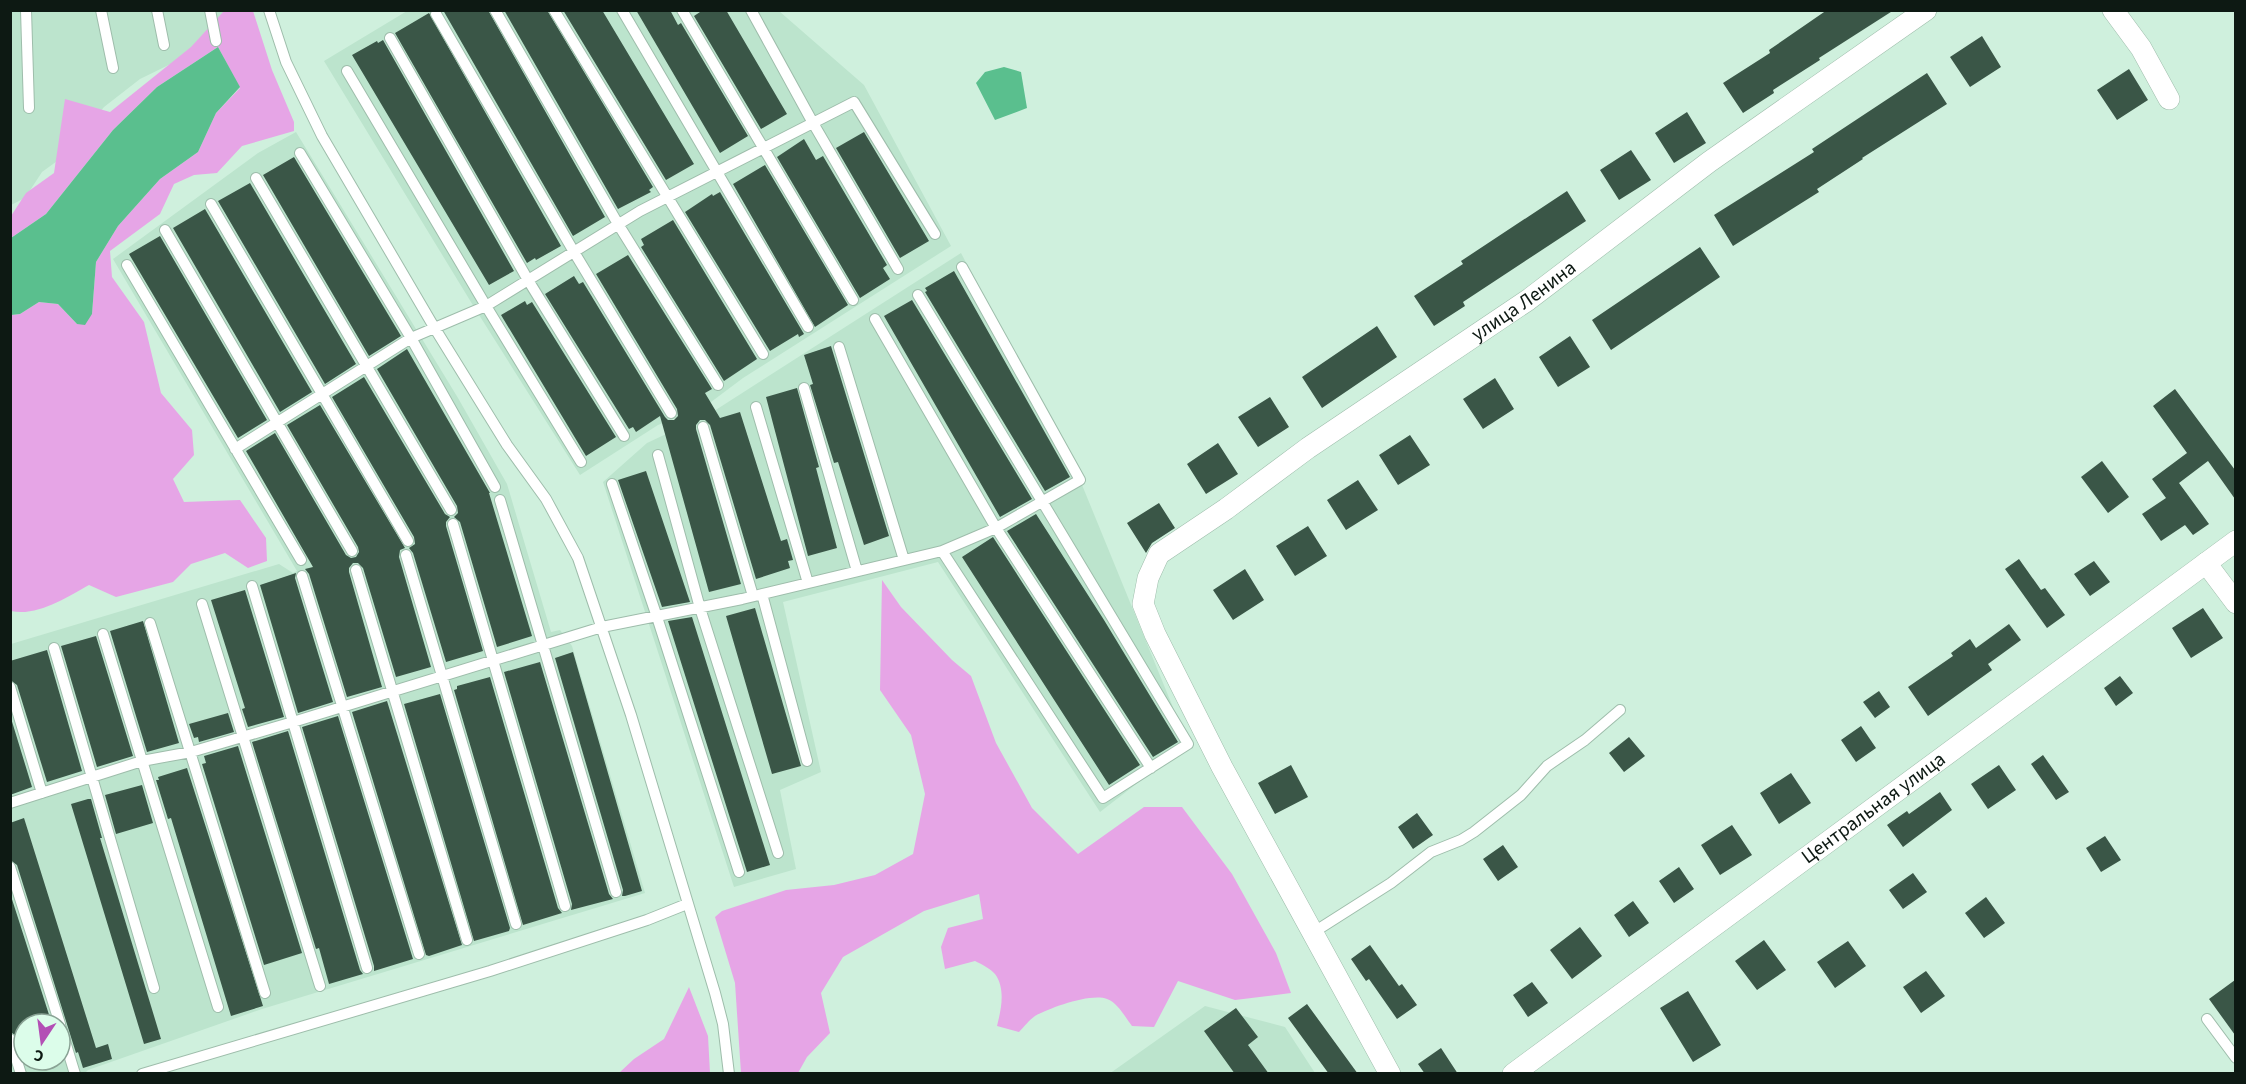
<svg xmlns="http://www.w3.org/2000/svg" width="2246" height="1084" font-family="'Source Sans 3',sans-serif">
	<rect width="100%" height="100%" fill="#cff0dd"/>
	<path fill="#bce4cd" fill-rule="evenodd" d="M 11,11 L 240,11 L 191,54 L 140,79 L 104,107 L 64,156 L 42,172 L 25,198 L 11,205 Z
		M 407,11 L 779,11 L 864,85 L 951,246 L 743,378 L 703,408 L 658,425 L 580,475 L 474,307 L 324,61 Z
		M 296,132 L 458,398 L 507,484 L 551,632 L 560,630 L 572,646 L 645,893 L 262,1009 L 88,1070 L 85,1073 L 11,1074 L 11,644 L 279,564 L 293,573 L 297,571 L 113,259 L 258,153 ZM 24,1024 L 60,1024 L 60,1060 L 24,1060 Z
		M 961,253 L 1080,480 L 1188,744 L 1100,812 L 938,562 L 783,602 L 821,772 L 780,790 L 796,869 L 734,887 L 603,482 L 647,443 L 711,413 Z
		M 1205,1006 L 1285,1027 L 1315,1073 L 1109,1074 Z"/>
	<path fill="#e6a5e6" d="M 224,11 L 253,11 L 272,70 L 294,122 L 294,131 L 242,146 L 217,173 L 194,175 L 174,184 L 160,214 L 110,251 L 112,277 L 144,322 L 161,393 L 192,430 L 194,455 L 173,479 L 184,502 L 240,500 L 266,538 L 267,561 L 248,568 L 225,553 L 191,564 L 173,582 L 116,597 L 89,585 C 67,597 37,617 11,611 L 11,315 L 20,314 L 39,302 L 58,304 L 77,324 L 92,314 L 96,262 L 118,226 L 160,179 L 198,152 L 216,113 L 240,88 L 218,47 L 157,87 L 113,130 L 46,214 L 11,238 L 11,216 L 26,193 L 54,173 L 65,99 L 110,112 L 191,47 Z
		M 882,580 L 901,607 L 952,660 L 971,676 L 996,743 L 1032,808 L 1078,854 L 1144,807 L 1182,807 L 1232,874 L 1276,953 L 1291,993 L 1235,1000 L 1178,981 L 1154,1027 L 1132,1026 C 1125,1017 1118,1003 1107,999 C 1090,993 1050,1008 1035,1016 C 1029,1020 1024,1027 1019,1032 L 997,1026 C 1001,1010 1006,989 995,974 C 991,969 981,964 975,961 L 945,969 L 941,947 L 948,928 L 983,919 L 979,894 L 924,911 L 843,957 L 821,993 L 830,1033 L 807,1057 L 798,1073 L 741,1073 L 735,983 L 715,917 L 722,911 L 786,890 L 834,885 L 875,875 L 913,854 L 925,794 L 911,735 L 880,690 Z
		M 689,987 L 708,1036 L 710,1073 L 619,1073 L 634,1059 L 664,1039 Z"/>
	<path fill="#5abf8e" d="M 218,47 L 240,87 L 216,113 L 198,152 L 160,179 L 118,226 L 96,262 L 92,314 L 85,325 L 77,324 L 58,304 L 39,302 L 20,314 L 11,315 L 11,238 L 46,214 L 113,130 L 157,87 Z
		M 1004,67 L 1021,72 L 1027,108 L 995,120 L 976,83 L 985,72 Z"/>
	<path fill="#3a5647" d="M 443,10 L 488,10 L 605,217 L 573,236 Z
		M 504,10 L 547,10 L 653,187 L 649,190 L 651,192 L 618,209 Z
		M 563,10 L 602,10 L 694,164 L 666,180 Z
		M 636,10 L 670,10 L 678,25 L 681,23 L 748,136 L 720,153 Z
		M 703,10 L 726,10 L 787,114 L 761,129 L 694,16 Z
		M 1827,10 L 1894,10 L 1819,58 L 1820,60 L 1773,90 L 1774,93 L 1743,113 L 1723,83 L 1770,53 L 1769,50 Z
		M 429,13 L 561,246 L 536,260 L 535,258 L 527,263 L 395,33 Z
		M 1982,36 L 2001,67 L 1970,87 L 1950,57 Z
		M 383,40 L 514,271 L 489,285 L 352,55 L 377,41 L 378,43 Z
		M 2129,69 L 2148,100 L 2117,120 L 2097,90 Z
		M 1927,73 L 1947,104 L 1862,158 L 1863,159 L 1817,189 L 1819,192 L 1733,246 L 1714,215 L 1814,152 L 1812,149 Z
		M 1687,112 L 1706,143 L 1674,163 L 1655,133 Z
		M 864,132 L 929,241 L 900,258 L 836,148 Z
		M 804,139 L 816,160 L 823,156 L 887,265 L 883,268 L 890,279 L 860,298 L 777,157 Z
		M 1631,150 L 1651,180 L 1619,200 L 1600,170 Z
		M 294,157 L 401,336 L 369,356 L 263,175 Z
		M 765,165 L 848,305 L 815,327 L 733,184 Z
		M 250,183 L 356,364 L 325,384 L 218,201 Z
		M 1567,191 L 1586,221 L 1463,302 L 1465,306 L 1434,326 L 1414,296 L 1463,264 L 1461,261 Z
		M 720,192 L 804,334 L 799,337 L 798,334 L 770,351 L 685,212 L 712,194 L 713,196 Z
		M 205,209 L 312,392 L 280,412 L 173,228 Z
		M 673,220 L 757,359 L 724,381 L 641,247 L 644,245 L 641,239 Z
		M 160,236 L 267,420 L 238,438 L 129,254 Z
		M 1700,247 L 1720,277 L 1611,350 L 1592,320 Z
		M 628,255 L 712,389 L 705,393 L 720,418 L 740,412 L 781,541 L 787,539 L 793,560 L 788,561 L 790,568 L 756,579 L 710,425 L 705,420 L 700,420 L 696,425 L 696,429 L 741,584 L 709,592 L 660,416 L 636,432 L 633,427 L 629,429 L 545,294 L 574,276 L 579,284 L 583,282 L 665,417 L 668,420 L 674,420 L 678,416 L 677,409 L 596,274 Z
		M 954,271 L 1070,477 L 1045,491 L 925,292 L 927,291 L 925,288 Z
		M 912,300 L 1032,499 L 1000,517 L 884,316 Z
		M 525,301 L 527,305 L 532,302 L 616,437 L 586,456 L 501,315 Z
		M 1377,326 L 1397,357 L 1322,408 L 1302,377 Z
		M 1570,336 L 1590,367 L 1558,387 L 1539,357 Z
		M 831,346 L 889,536 L 864,545 L 838,462 L 834,463 L 810,385 L 813,384 L 804,355 Z
		M 407,349 L 490,493 L 489,493 L 532,636 L 497,647 L 460,522 L 454,517 L 458,513 L 457,506 L 377,369 Z
		M 364,377 L 445,514 L 450,517 L 446,522 L 446,526 L 483,651 L 446,662 L 413,553 L 409,548 L 415,544 L 414,537 L 332,397 Z
		M 1495,378 L 1514,409 L 1483,429 L 1463,399 Z
		M 797,388 L 819,467 L 816,468 L 837,548 L 808,556 L 766,397 Z
		M 2175,389 L 2235,470 L 2235,499 L 2208,461 L 2179,483 L 2209,524 L 2193,535 L 2185,525 L 2161,541 L 2142,514 L 2166,498 L 2152,479 L 2187,453 L 2153,406 Z
		M 1270,397 L 1289,427 L 1258,447 L 1238,417 Z
		M 320,405 L 405,548 L 400,550 L 399,557 L 431,667 L 396,677 L 363,568 L 358,563 L 353,563 L 349,568 L 349,572 L 382,687 L 347,697 L 309,574 L 305,569 L 313,567 L 246,451 L 275,433 L 346,555 L 351,558 L 356,557 L 359,552 L 358,547 L 287,425 Z
		M 1410,435 L 1430,465 L 1398,485 L 1379,455 Z
		M 1218,443 L 1238,474 L 1206,494 L 1187,464 Z
		M 2102,461 L 2129,497 L 2108,513 L 2081,477 Z
		M 646,471 L 690,602 L 662,607 L 618,480 Z
		M 1358,480 L 1378,510 L 1346,530 L 1327,500 Z
		M 1159,503 L 1175,528 L 1152,543 L 1146,553 L 1127,523 Z
		M 1036,514 L 1104,620 L 1178,742 L 1153,757 L 1007,531 Z
		M 1308,526 L 1327,556 L 1295,576 L 1276,546 Z
		M 993,537 L 1140,765 L 1109,785 L 962,557 Z
		M 2019,559 L 2041,590 L 2045,588 L 2065,615 L 2047,628 L 2005,569 Z
		M 2094,561 L 2110,582 L 2090,596 L 2074,574 Z
		M 1245,569 L 1264,600 L 1233,620 L 1213,590 Z
		M 296,573 L 295,578 L 333,702 L 298,713 L 260,585 Z
		M 245,590 L 284,717 L 248,727 L 242,709 L 245,708 L 211,600 Z
		M 755,608 L 801,766 L 772,774 L 726,616 Z
		M 2203,608 L 2223,638 L 2191,658 L 2172,628 Z
		M 692,617 L 770,865 L 747,872 L 668,621 Z
		M 143,621 L 179,743 L 147,752 L 110,631 Z
		M 2009,624 L 2021,640 L 1988,664 L 1992,670 L 1928,716 L 1908,687 L 1953,656 L 1951,653 L 1970,639 L 1976,648 Z
		M 96,636 L 133,756 L 97,767 L 61,646 Z
		M 47,650 L 82,771 L 47,782 L 17,685 L 10,680 L 10,661 Z
		M 573,652 L 642,891 L 625,896 L 622,896 L 623,890 L 555,658 Z
		M 540,662 L 609,894 L 613,899 L 571,910 L 572,904 L 504,672 Z
		M 2120,676 L 2133,693 L 2116,706 L 2104,688 Z
		M 490,677 L 558,908 L 562,913 L 523,925 L 454,690 L 457,689 L 457,686 Z
		M 1879,691 L 1890,707 L 1875,718 L 1863,702 Z
		M 440,694 L 510,928 L 509,931 L 474,941 L 404,704 Z
		M 387,701 L 462,945 L 429,956 L 426,955 L 352,712 Z
		M 228,713 L 234,732 L 199,742 L 198,737 L 194,738 L 189,724 Z
		M 10,715 L 32,787 L 10,795 Z
		M 338,716 L 413,959 L 374,971 L 374,966 L 302,727 Z
		M 1861,726 L 1876,748 L 1856,762 L 1841,740 Z
		M 288,731 L 360,970 L 363,974 L 329,984 L 319,948 L 316,949 L 252,742 Z
		M 1629,737 L 1645,756 L 1624,772 L 1609,753 Z
		M 238,746 L 302,953 L 264,965 L 202,764 L 206,763 L 204,756 Z
		M 2043,755 L 2069,792 L 2056,800 L 2031,764 Z
		M 1291,765 L 1308,797 L 1275,814 L 1258,783 Z
		M 1999,765 L 2016,790 L 1988,809 L 1971,784 Z
		M 187,768 L 263,1006 L 231,1016 L 171,818 L 168,819 L 156,780 L 159,780 L 158,777 Z
		M 1791,773 L 1811,803 L 1779,824 L 1760,793 Z
		M 142,785 L 153,823 L 116,834 L 105,795 Z
		M 1940,792 L 1952,810 L 1903,847 L 1887,825 L 1907,811 L 1909,814 Z
		M 88,799 L 91,799 L 102,838 L 100,838 L 161,1039 L 144,1044 L 71,804 Z
		M 1417,813 L 1433,835 L 1413,849 L 1398,827 Z
		M 24,818 L 96,1048 L 108,1044 L 112,1059 L 83,1068 L 78,1052 L 76,1053 L 17,865 L 10,860 L 10,823 Z
		M 1732,825 L 1752,855 L 1720,875 L 1701,845 Z
		M 2105,836 L 2121,860 L 2101,872 L 2086,848 Z
		M 1503,845 L 1518,867 L 1498,881 L 1483,859 Z
		M 1679,867 L 1694,889 L 1674,903 L 1659,881 Z
		M 1913,873 L 1927,892 L 1903,909 L 1889,890 Z
		M 10,893 L 52,1024 L 24,1024 L 24,1059 L 17,1036 L 10,1032 Z
		M 1986,897 L 2005,923 L 1984,938 L 1965,913 Z
		M 1633,901 L 1649,923 L 1629,937 L 1614,915 Z
		M 1580,927 L 1602,956 L 1572,979 L 1550,950 Z
		M 1764,940 L 1786,970 L 1757,990 L 1735,961 Z
		M 1848,941 L 1866,966 L 1835,988 L 1817,962 Z
		M 1370,945 L 1399,986 L 1402,984 L 1417,1005 L 1397,1019 L 1369,979 L 1366,981 L 1351,959 Z
		M 1926,971 L 1945,996 L 1921,1013 L 1903,987 Z
		M 2235,980 L 2235,1035 L 2209,999 Z
		M 1532,982 L 1548,1003 L 1528,1017 L 1513,995 Z
		M 1688,991 L 1721,1045 L 1693,1062 L 1660,1008 Z
		M 1307,1004 L 1358,1074 L 1329,1074 L 1288,1018 Z
		M 1236,1008 L 1258,1037 L 1248,1045 L 1269,1074 L 1235,1074 L 1204,1031 Z
		M 1441,1048 L 1458,1074 L 1425,1074 L 1418,1064 Z"/>
	<g fill="none" stroke-linecap="round" stroke-linejoin="round">
		<g stroke="#9ebdab" stroke-width="12">
			<path id="lane" d="M 26,10 L 29,108
				M 101,10 L 113,68
				M 157,10 L 164,45
				M 210,10 L 216,41
				M 269,10 L 286,62 L 322,136 L 434,327 L 507,445 L 546,499 L 578,558 L 631,715 L 715,993 L 723,1024 L 729,1074
				M 495,10 L 618,224 L 718,385
				M 554,10 L 763,354
				M 622,10 L 808,327
				M 682,10 L 853,300
				M 751,10 L 813,123 L 898,269
				M 436,14 L 574,252 L 671,413
				M 390,38 L 528,280 L 624,436
				M 347,71 L 486,306 L 581,462
				M 300,153 L 411,338 L 495,487
				M 256,178 L 451,510
				M 211,204 L 408,541
				M 165,230 L 352,551
				M 127,265 L 301,560
				M 918,295 L 1188,744 L 1103,798 L 942,551
				M 875,319 L 996,528 L 1151,768
				M 839,347 L 904,560
				M 804,388 L 857,571
				M 756,407 L 808,583
				M 703,427 L 753,596
				M 235,449 L 411,338 L 486,306 L 640,211 L 854,102 L 935,234
				M 658,455 L 700,608 L 778,853
				M 612,484 L 657,617 L 739,872
				M 500,500 L 616,892
				M 453,524 L 565,906
				M 406,555 L 516,924
				M 356,570 L 467,940
				M 302,576 L 419,954
				M 252,586 L 367,968
				M 762,594 L 807,761
				M 202,604 L 320,986
				M 150,623 L 265,993
				M 103,634 L 218,1007
				M 54,648 L 154,988
				M 10,687 L 42,793
				M 10,803 L 142,761 L 191,752 L 293,722 L 602,627 L 742,599 L 942,551 L 996,528 L 1080,480 L 962,267
				M 10,867 L 60,1024
				M 1314,932 L 1391,883 L 1431,852 L 1461,840 L 1474,832 L 1521,795 L 1547,766 L 1585,740 L 1620,710
				M 2207,1019 L 2236,1058
				M 60,1025 L 75,1074
				M 10,1039 L 21,1074
				M 142,1074 L 490,971 L 647,920 L 687,904"/>
		</g>
		<g stroke="#9ebdab" stroke-width="22">
			<g id="street">
				<path d="M 2113,10 L 2141,48 L 2169,99"/>
				<path d="M 2206,563 L 2236,603"/>
				<path id="s1" d="M 1390,1074 L 1222,767 L 1155,634 L 1143,604 L 1148,578 L 1159,554 L 1226,509 L 1308,448 L 1528,300 L 1709,162 L 1926,10"/>
				<path id="s2" d="M 1513,1074 L 2236,541"/>
			</g>
		</g>
		<use href="#lane" stroke="#fff" stroke-width="10"/>
		<use href="#street" stroke="#fff" stroke-width="21"/>
	</g>
	<g text-anchor="middle" dominant-baseline="central" stroke-width="6" stroke-linejoin="round" paint-order="stroke">
		<g font-size="20" fill="#0d1913" stroke="#dcfdea">
			<text stroke="none"><textPath href="#s1" startOffset="1028">улица Ленина</textPath></text>
			<text stroke="none"><textPath href="#s2" startOffset="448">Центральная улица</textPath></text>
		</g>
	</g>
	<rect width="2246" height="1084" fill="none" stroke="#0d1913" stroke-width="24"/>
	<g transform="translate(42 1042) rotate(193)"><circle r="28" fill="#dcfdea" stroke="#89a294" stroke-width="1.5"/>
	<path d="M0-4.5L10 22L0 15L-10 22Z" fill="#b34fb5"/>
	<text y="-9" font-size="16" font-weight="bold" text-anchor="middle" fill="#0d1913">С</text>
	</g>
</svg>
